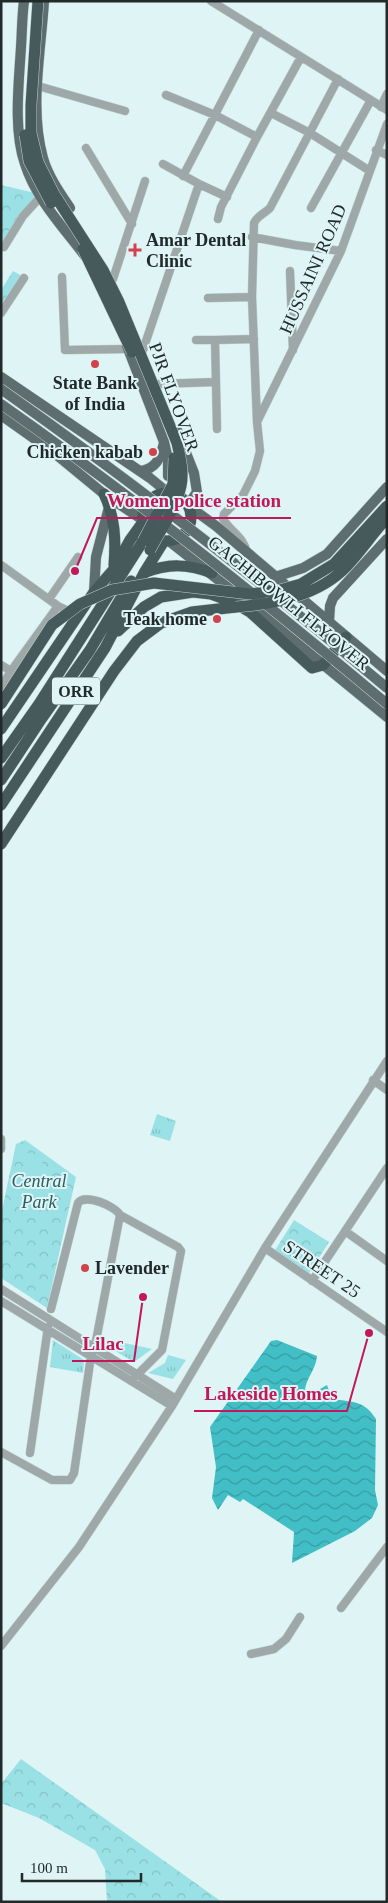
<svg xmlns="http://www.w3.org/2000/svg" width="388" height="1903" font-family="'Times New Roman',serif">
	<defs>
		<pattern id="grass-tufts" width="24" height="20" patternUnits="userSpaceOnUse" patternTransform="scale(1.25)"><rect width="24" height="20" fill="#9ae1e5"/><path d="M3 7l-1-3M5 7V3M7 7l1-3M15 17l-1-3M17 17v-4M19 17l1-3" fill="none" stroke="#84c1c5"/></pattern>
		<pattern id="forest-crowns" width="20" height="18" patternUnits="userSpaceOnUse" patternTransform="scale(1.25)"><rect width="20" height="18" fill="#9ae1e5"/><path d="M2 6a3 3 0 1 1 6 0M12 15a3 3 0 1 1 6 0" fill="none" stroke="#84c1c5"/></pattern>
		<pattern id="water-waves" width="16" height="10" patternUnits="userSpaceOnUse" patternTransform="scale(1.25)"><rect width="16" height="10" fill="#42bfc6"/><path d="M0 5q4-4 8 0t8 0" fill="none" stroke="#379ba1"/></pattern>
	</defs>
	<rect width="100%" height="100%" fill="#def4f5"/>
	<path fill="url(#grass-tufts)" d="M 157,1114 L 176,1121 L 170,1141 L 150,1135 Z
		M 53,1340 L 84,1360 L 83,1373 L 50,1367 Z
		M 111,1340 L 152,1349 L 134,1362 L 110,1348 Z
		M 168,1355 L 186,1360 L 173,1379 L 148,1373 L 165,1363 Z"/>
	<path fill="url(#forest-crowns)" d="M 1,185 L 35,193 L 36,195 L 3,243 L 1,242 Z
		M 13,271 L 22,276 L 4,305 L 1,303 L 1,290 Z
		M 25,1140 L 76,1177 L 47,1308 L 1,1278 L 1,1215 L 16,1144 Z
		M 294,1220 L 329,1242 L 308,1275 L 274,1252 Z
		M 21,1759 L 222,1902 L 107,1902 L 105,1869 L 95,1850 L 39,1818 L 1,1803 L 1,1784 Z"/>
	<path fill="#9ae1e5" d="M 27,1153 L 44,1156 L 37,1189 L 20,1186 Z"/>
	<path fill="url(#water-waves)" d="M 277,1340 L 317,1356 C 316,1369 307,1377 305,1389 L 313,1393 L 327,1385 L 332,1399 C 352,1402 364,1400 376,1419 L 375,1490 L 378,1505 L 372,1518 L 355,1531 L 292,1563 L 294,1532 L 243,1499 L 240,1502 L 228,1495 L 218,1510 L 212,1498 L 216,1467 L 210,1427 L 271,1341 Z"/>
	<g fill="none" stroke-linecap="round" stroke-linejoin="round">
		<g stroke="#bccfd0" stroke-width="9">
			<path id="minor" d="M 211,1 L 387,110
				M 38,86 L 125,111
				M 166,95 L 215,115 L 257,137
				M 381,107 L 387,94
				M 271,113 L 310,133 L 370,171
				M 86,148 L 132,224
				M 376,150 L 387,155
				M 183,176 L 259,30
				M 199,184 L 227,197
				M 311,208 L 371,100
				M 218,219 L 221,207 L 257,137 L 301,57
				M 252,237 L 295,245 L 341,251
				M 4,247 L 23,216 L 44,193
				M 290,271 L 293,350
				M 62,277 L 65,350 L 128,349
				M 113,279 L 145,181
				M 208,298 L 252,297
				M 1,313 L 24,278
				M 196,340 L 215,340
				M 143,350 L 199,184 L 163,164
				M 157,384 L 216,382
				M 258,420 L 341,251 L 387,124
				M 217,429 L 215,340 L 254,339
				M 247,553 C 244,537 231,532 223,519 L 224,514 L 243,495 L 255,471 L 260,451 L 257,422 L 252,297 L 254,223 C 257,216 264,214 270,208 L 338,79
				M 1,565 L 58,606
				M 49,599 L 78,557
				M 1,665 L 11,671 L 1,687
				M 11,671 L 58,606 L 73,613
				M 373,1080 L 387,1090
				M 1,1139 L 1,1149
				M 345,1231 L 387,1261
				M 265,1248 L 387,1332
				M 312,1281 L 387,1168
				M 1,1289 L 176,1399
				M 1,1301 L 172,1406
				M 51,1309 L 78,1203 C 85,1193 115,1206 120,1215
				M 1,1452 L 52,1480 L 70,1480 L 74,1473 L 91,1356 L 95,1346 L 120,1215 L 178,1247 L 181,1251 L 162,1350 L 131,1381
				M 30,1453 L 48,1327
				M 341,1608 L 387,1547
				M 1,1646 L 79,1547 L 172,1406 L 265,1248 L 387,1061
				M 251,1654 L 274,1649 L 286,1639 L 300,1617"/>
		</g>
		<g stroke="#bccfd0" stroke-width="11">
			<path id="major" d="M 24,1 C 22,16 22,32 21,47 C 19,81 13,131 25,164 C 36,199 64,228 85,256
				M 44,1 C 41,52 29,108 43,158 C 48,176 60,193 70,208
				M 127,346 L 164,442 L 168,459 L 168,476
				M 1,377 L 150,478 L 167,492
				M 1,415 L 53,452 L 104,494 L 143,520
				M 177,430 L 194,473 L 197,492 L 188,505
				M 140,471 C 156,469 160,459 164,443
				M 190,507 L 216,526 L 387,671
				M 169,541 L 254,608 L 387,717
				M 275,577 L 303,568 L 327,554 L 387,487
				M 94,592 L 96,557 L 109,507
				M 329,622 L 330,606 L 333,598 L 387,539"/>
		</g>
		<g stroke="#bccfd0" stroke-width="12">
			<path id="highway" d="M143 517a24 24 0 1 1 48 0a24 24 0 1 1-48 0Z
				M 104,494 C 115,517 116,540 114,565
				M 144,573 C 168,563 188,564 212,573
				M 118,631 L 144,607 L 161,597 L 193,592 L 211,594 L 233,602 L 250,612 L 312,668 L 323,665 L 346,637
				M 1,729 L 94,592 L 114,569 L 130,540 L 143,522
				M 1,758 L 39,704 L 143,541
				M 1,780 L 42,718 L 90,650 L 131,581
				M 1,805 L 105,648 L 144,573 L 164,541
				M 1,844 L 114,671 L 137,641 L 161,623 L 192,612 L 236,607"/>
		</g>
		<use href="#minor" stroke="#9fa8a9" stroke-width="8"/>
		<use href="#major" stroke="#5e6e6f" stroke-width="10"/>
		<use href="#highway" stroke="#475a5b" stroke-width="11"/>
		<g stroke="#bccfd0" stroke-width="11" stroke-linecap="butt">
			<path id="major-bridge" d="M 1,389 C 134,483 263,583 387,688
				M 1,404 C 135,498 262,599 387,704"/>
		</g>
		<g stroke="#bccfd0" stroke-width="12" stroke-linecap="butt">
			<path id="highway-bridge" d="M 38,1 L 31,105 L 31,133 L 38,162 L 54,194 L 103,270 L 119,302 L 177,443 C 180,456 184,472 181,486 C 176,508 161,529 150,550
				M 25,135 L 29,161 L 51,203
				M 83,249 L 132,352
				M 143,541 L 173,484 L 174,458
				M 236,607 C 274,604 319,596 347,566 C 361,551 373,533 387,518
				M 1,704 L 52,625 L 80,604 L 112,590 L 154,583 L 250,594 L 276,591 L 301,584 L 334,564 L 387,506"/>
		</g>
		<use href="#major-bridge" stroke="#5e6e6f" stroke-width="10"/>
		<use href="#highway-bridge" stroke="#475a5b" stroke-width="11"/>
	</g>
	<g fill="#d2424c" stroke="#def4f5" stroke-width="2">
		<path d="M132.5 242.5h5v5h5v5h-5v5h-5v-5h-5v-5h5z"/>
		<circle cx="95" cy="364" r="5"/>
		<circle cx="153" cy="452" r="5"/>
		<circle cx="217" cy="619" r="5"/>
		<circle cx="85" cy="1268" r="5"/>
	</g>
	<g text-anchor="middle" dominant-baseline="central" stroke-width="4" stroke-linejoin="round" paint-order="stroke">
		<rect fill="#def4f5" stroke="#5a6667" stroke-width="1" x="52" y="677.5" width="48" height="27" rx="4"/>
		<g font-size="16" font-weight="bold" fill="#21292a">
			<text x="76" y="691">ORR</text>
		</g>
		<g font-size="18" font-weight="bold" fill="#21292a" stroke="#def4f5" text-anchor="start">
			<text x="146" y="240">Amar Dental<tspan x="146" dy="21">Clinic</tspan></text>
			<text x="95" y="383" text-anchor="middle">State Bank<tspan x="95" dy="21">of India</tspan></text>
			<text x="143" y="452" text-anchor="end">Chicken kabab</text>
			<text x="207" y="619" text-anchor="end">Teak home</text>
			<text x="95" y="1268">Lavender</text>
		</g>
		<g font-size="18" fill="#21292a" stroke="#def4f5">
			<text transform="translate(313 269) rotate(-66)">HUSSAINI ROAD</text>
			<text transform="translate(174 397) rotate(70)">PJR FLYOVER</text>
			<text transform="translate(289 603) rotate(39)">GACHIBOWLI FLYOVER</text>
			<text transform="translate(322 1269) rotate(34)">STREET 25</text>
		</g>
		<g font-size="18" font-style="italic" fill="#2a5d61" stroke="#def4f5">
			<text x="39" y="1181">Central<tspan x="39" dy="21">Park</tspan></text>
		</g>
	</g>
	<path fill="none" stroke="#c2185b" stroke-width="2" d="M75 571L97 518H291M143 1297L134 1361H72M369 1333L347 1411H194"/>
	<g fill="#c2185b" stroke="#def4f5" stroke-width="2">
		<circle cx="75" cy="571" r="5"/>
		<circle cx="143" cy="1297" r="5"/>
		<circle cx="369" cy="1333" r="5"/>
	</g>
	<g font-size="19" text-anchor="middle" font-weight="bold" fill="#c2185b" stroke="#def4f5" stroke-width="4" stroke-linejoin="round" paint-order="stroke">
		<text x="194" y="507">Women police station</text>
		<text x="103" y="1350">Lilac</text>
		<text x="271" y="1400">Lakeside Homes</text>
	</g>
	<rect width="388" height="1903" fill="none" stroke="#21292a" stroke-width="5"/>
	<path d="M22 1873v8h119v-8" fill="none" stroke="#21292a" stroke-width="2.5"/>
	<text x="30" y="1873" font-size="15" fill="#21292a" stroke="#def4f5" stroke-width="4" paint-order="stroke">100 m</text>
</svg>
